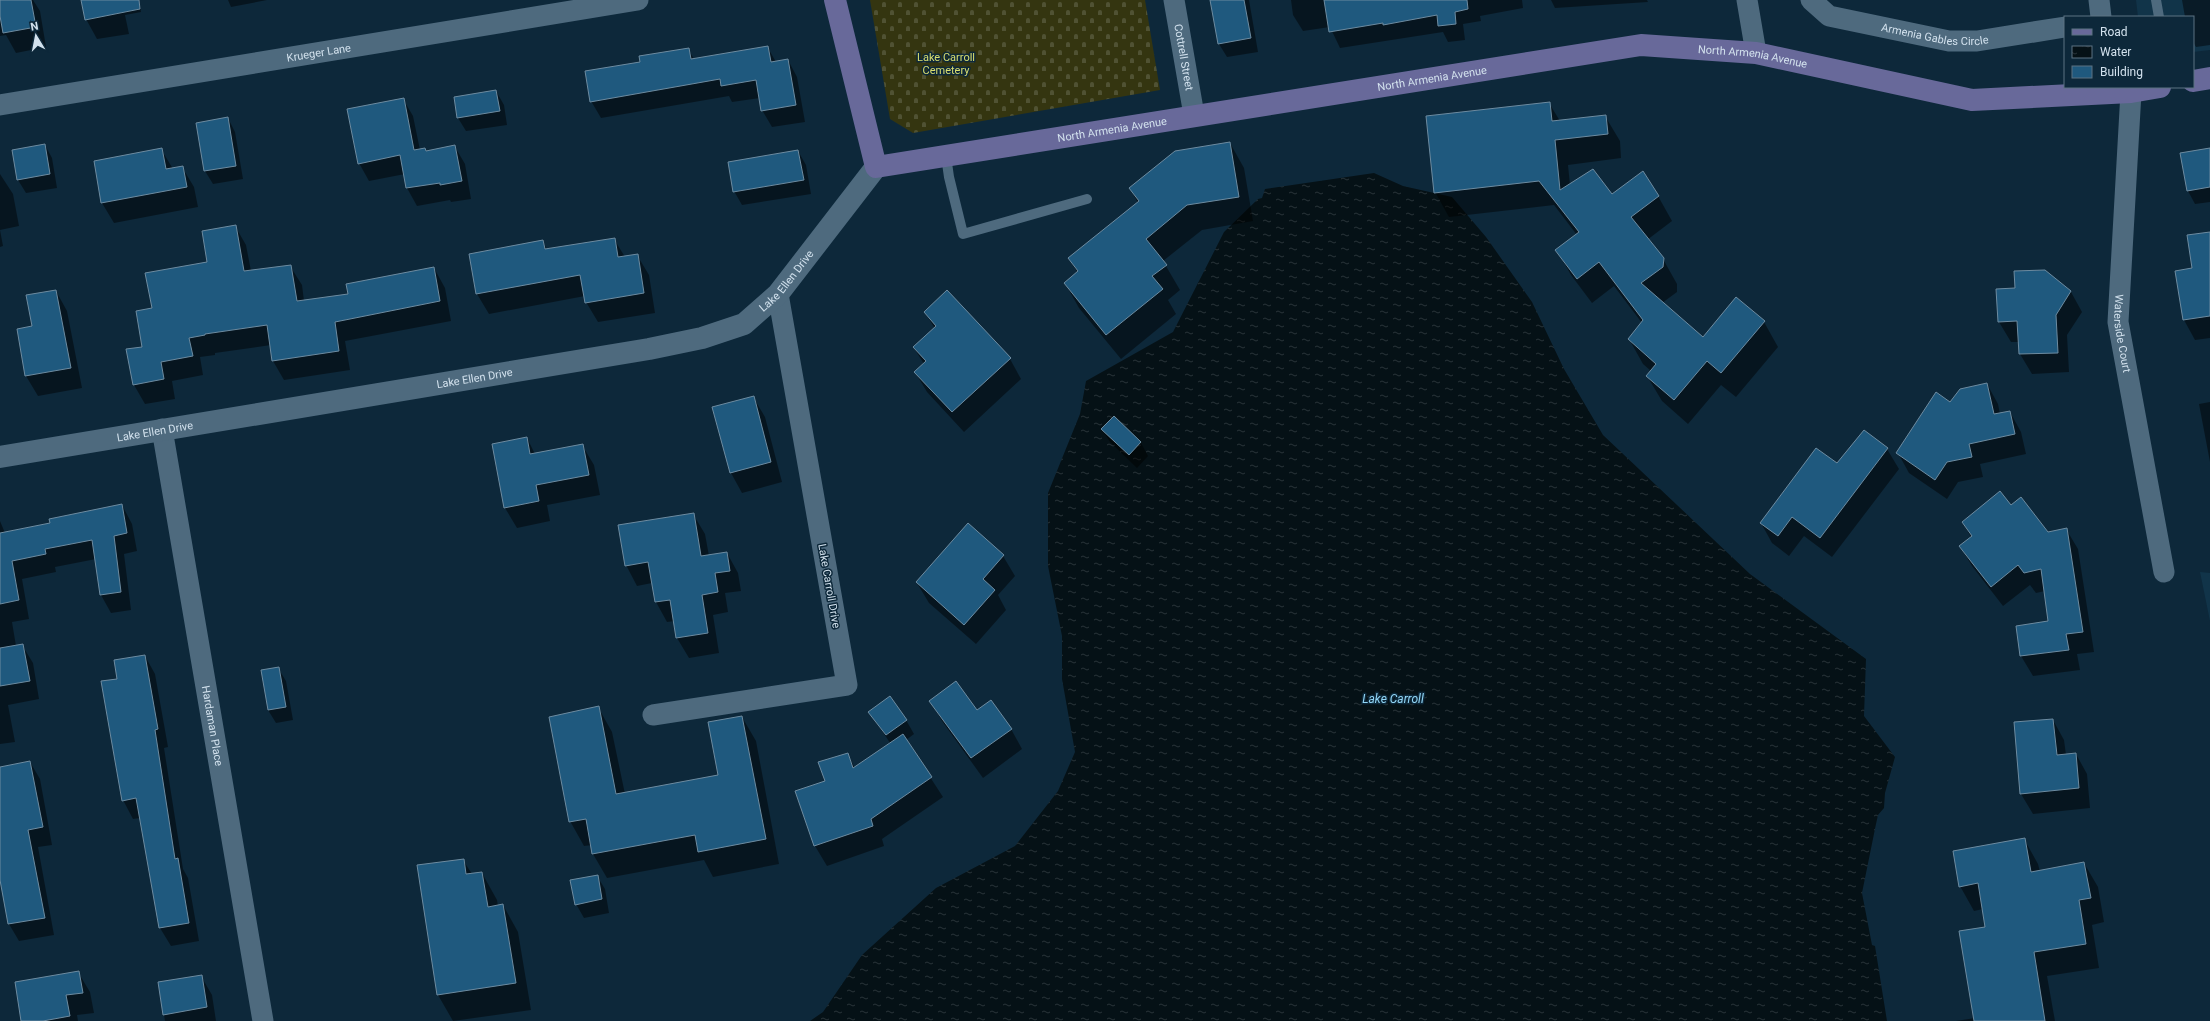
<svg xmlns="http://www.w3.org/2000/svg" width="2210" height="1021" font-family="Roboto,sans-serif">
	<defs>
		<pattern id="cemetery-stones" width="16" height="16" patternUnits="userSpaceOnUse"><rect width="16" height="16" fill="#343510"/><path d="M2 7V4a2 2 0 0 1 4 0v3zM10 15v-3a2 2 0 0 1 4 0v3z" fill="#505233"/></pattern>
		<pattern id="water-ripples" width="26" height="14" patternUnits="userSpaceOnUse"><rect width="26" height="14" fill="#051116"/><path d="M2 4q2-2 4 0t4 0M15 11q2-2 4 0t4 0" fill="none" stroke="#293338"/></pattern>
	</defs>
	<rect width="100%" height="100%" fill="#0d283a"/>
	<path fill="#113449" d="M 2136,0 L 2210,0 L 2210,50 L 2193,52 L 2193,17 L 2138,17 Z
		M 2200,572 L 2210,573 L 2210,621 Z"/>
	<path fill="url(#cemetery-stones)" d="M 870,0 L 1145,0 L 1160,90 L 913,133 L 890,119 Z"/>
	<path fill="url(#water-ripples)" d="M 1374,173 L 1403,186 L 1452,197 L 1486,237 L 1532,302 L 1564,369 L 1603,435 L 1750,574 L 1866,659 L 1864,716 L 1895,757 L 1885,793 L 1884,808 L 1878,815 L 1876,824 L 1862,893 L 1872,945 L 1875,946 L 1887,1021 L 810,1021 L 823,1012 L 862,955 L 936,888 L 1015,846 L 1058,791 L 1075,752 L 1062,679 L 1062,636 L 1048,566 L 1048,493 L 1080,414 L 1086,381 L 1173,332 L 1224,232 L 1258,199 L 1262,198 L 1265,189 Z"/>
	<path fill="#0007" d="M 0,0 L 33,0 L 40,11 L 46,47 L 16,53 L 6,35 L 0,36 Z
		M 82,0 L 139,0 L 141,12 L 125,15 L 129,34 L 97,39 L 86,19 Z
		M 228,0 L 267,0 L 231,7 Z
		M 1211,0 L 1249,0 L 1258,52 L 1227,57 L 1219,44 Z
		M 1291,0 L 1522,0 L 1523,8 L 1480,16 L 1481,21 L 1463,24 L 1465,40 L 1448,42 L 1443,32 L 1340,48 L 1330,27 L 1303,31 L 1293,15 Z
		M 1551,0 L 1647,0 L 1648,2 L 1555,8 Z
		M 2182,0 L 2210,0 L 2210,45 L 2196,47 L 2193,42 L 2193,17 L 2185,17 Z
		M 768,48 L 776,62 L 788,60 L 797,77 L 805,122 L 772,127 L 762,110 L 760,98 L 732,102 L 729,96 L 601,118 L 591,101 L 641,63 L 688,49 L 694,59 Z
		M 496,91 L 504,105 L 507,125 L 466,131 L 458,118 Z
		M 403,99 L 413,116 L 420,150 L 425,149 L 427,152 L 455,147 L 465,164 L 471,199 L 451,202 L 450,200 L 417,206 L 407,188 L 405,174 L 369,181 L 359,163 Z
		M 1549,103 L 1560,121 L 1605,116 L 1620,141 L 1621,158 L 1568,165 L 1570,185 L 1612,196 L 1658,196 L 1672,221 L 1647,240 L 1663,259 L 1677,284 L 1677,292 L 1662,303 L 1703,338 L 1764,322 L 1778,347 L 1736,397 L 1721,385 L 1688,424 L 1662,401 L 1647,376 L 1651,371 L 1643,364 L 1629,339 L 1642,323 L 1614,286 L 1592,303 L 1571,275 L 1557,250 L 1577,235 L 1554,205 L 1449,217 L 1435,192 Z
		M 228,118 L 235,132 L 243,179 L 213,184 L 205,171 L 197,124 Z
		M 1230,143 L 1244,168 L 1253,221 L 1202,230 L 1163,261 L 1180,290 L 1168,300 L 1176,314 L 1121,359 L 1079,308 L 1065,283 L 1078,273 L 1069,259 L 1138,203 L 1130,188 Z
		M 45,145 L 52,158 L 57,188 L 26,193 L 18,180 Z
		M 161,149 L 173,169 L 182,167 L 194,187 L 198,207 L 114,223 L 102,203 Z
		M 2210,149 L 2210,202 L 2195,204 L 2188,191 Z
		M 798,151 L 806,165 L 811,194 L 742,205 L 734,191 Z
		M 0,174 L 13,194 L 19,226 L 0,230 Z
		M 235,226 L 246,245 L 251,271 L 290,266 L 302,285 L 304,301 L 349,295 L 434,268 L 445,288 L 451,321 L 345,341 L 350,370 L 284,380 L 273,361 L 271,345 L 215,353 L 215,355 L 200,357 L 203,375 L 172,381 L 175,399 L 145,404 L 134,385 L 153,309 L 208,263 Z
		M 0,230 L 3,246 L 0,247 Z
		M 2210,233 L 2210,338 L 2195,340 L 2184,320 L 2176,271 L 2193,269 Z
		M 614,239 L 625,257 L 637,255 L 649,275 L 655,313 L 598,322 L 586,302 L 585,296 L 489,314 L 477,294 L 543,242 L 547,249 Z
		M 2044,271 L 2071,292 L 2082,312 L 2067,335 L 2069,372 L 2032,374 L 2020,354 L 2019,342 L 2011,342 L 1999,322 L 2016,289 Z
		M 56,291 L 67,311 L 82,388 L 38,396 L 26,376 L 33,327 Z
		M 925,312 L 1010,359 L 1021,379 L 964,432 L 927,392 L 915,372 L 924,364 L 914,348 L 935,329 Z
		M 1987,384 L 1998,404 L 2000,414 L 2010,412 L 2021,432 L 2026,454 L 1980,464 L 1983,477 L 1958,482 L 1947,499 L 1909,473 L 1898,453 Z
		M 753,397 L 765,417 L 782,482 L 742,493 L 731,473 Z
		M 2210,402 L 2210,462 L 2199,404 Z
		M 1114,417 L 1141,443 L 1148,456 L 1137,468 L 1110,442 L 1102,429 Z
		M 527,438 L 535,454 L 582,445 L 594,465 L 600,495 L 547,505 L 550,521 L 517,528 L 505,508 L 493,445 Z
		M 1887,449 L 1899,469 L 1832,557 L 1804,536 L 1789,556 L 1772,543 L 1761,523 L 1838,464 Z
		M 122,505 L 132,524 L 137,551 L 124,554 L 131,610 L 111,613 L 101,595 L 96,559 L 55,567 L 56,572 L 22,579 L 29,619 L 12,622 L 16,646 L 22,645 L 33,663 L 39,699 L 8,705 L 15,742 L 0,744 L 0,521 L 5,533 L 51,524 Z
		M 2011,506 L 2048,533 L 2066,529 L 2078,549 L 2094,652 L 2077,654 L 2080,670 L 2033,676 L 2021,656 L 2017,627 L 2049,622 L 2045,591 L 2036,593 L 2030,585 L 2003,606 L 1972,566 L 1960,546 L 1971,537 L 1963,522 Z
		M 693,514 L 705,534 L 709,556 L 727,553 L 738,573 L 741,591 L 725,593 L 728,612 L 713,615 L 719,653 L 689,658 L 677,638 L 675,621 L 667,622 L 656,602 L 652,583 L 637,586 L 626,565 Z
		M 1003,556 L 1015,576 L 998,595 L 1006,610 L 976,644 L 929,603 L 917,583 Z
		M 145,656 L 155,674 L 168,747 L 164,748 L 183,869 L 188,878 L 199,941 L 171,946 L 160,928 L 140,818 L 133,819 L 123,800 Z
		M 278,668 L 286,681 L 293,720 L 276,723 L 268,710 Z
		M 931,701 L 977,711 L 1011,729 L 1022,749 L 983,778 L 942,721 Z
		M 598,707 L 612,732 L 625,794 L 719,776 L 742,717 L 756,741 L 779,864 L 713,877 L 704,860 L 607,878 L 593,854 L 592,845 L 584,846 L 570,821 Z
		M 870,712 L 906,720 L 914,734 L 906,740 L 943,797 L 882,839 L 884,846 L 827,866 L 815,846 L 797,792 L 826,782 L 847,754 L 855,768 L 890,743 Z
		M 2053,720 L 2064,740 L 2066,755 L 2076,754 L 2087,774 L 2090,808 L 2033,814 L 2021,794 Z
		M 30,762 L 40,779 L 52,845 L 38,847 L 54,935 L 19,941 L 9,924 L 0,876 L 0,768 Z
		M 2024,839 L 2038,864 L 2040,872 L 2084,863 L 2098,887 L 2104,922 L 2092,925 L 2099,968 L 2047,976 L 2055,1021 L 1956,1021 L 1975,1018 L 1987,928 L 1983,909 L 1974,911 L 1960,886 Z
		M 463,860 L 472,874 L 482,873 L 497,900 L 498,906 L 503,905 L 518,932 L 531,1010 L 453,1021 L 438,995 L 418,866 Z
		M 597,876 L 605,889 L 609,913 L 584,918 L 576,904 Z
		M 78,972 L 90,992 L 94,1013 L 77,1015 L 78,1021 L 22,1021 Z
		M 201,976 L 212,995 L 216,1021 L 165,1021 L 159,983 Z"/>
	<path fill="#1f597e" stroke="#6d8ba0" d="M 0,0 L 31,0 L 36,27 L 3,33 L 0,16 Z
		M 81,0 L 139,0 L 140,9 L 85,20 Z
		M 1210,0 L 1244,0 L 1251,38 L 1218,44 Z
		M 1324,0 L 1467,0 L 1468,9 L 1455,12 L 1456,24 L 1438,26 L 1437,15 L 1383,25 L 1383,23 L 1329,32 Z
		M 768,46 L 771,62 L 788,59 L 796,105 L 761,111 L 756,80 L 721,86 L 720,79 L 590,102 L 585,71 L 640,62 L 639,56 L 689,48 L 691,59 Z
		M 496,90 L 500,111 L 457,118 L 454,97 Z
		M 404,98 L 414,150 L 425,148 L 426,151 L 455,145 L 462,181 L 440,185 L 440,183 L 406,188 L 400,155 L 358,164 L 347,109 Z
		M 1550,102 L 1552,121 L 1606,115 L 1608,134 L 1555,140 L 1560,190 L 1593,169 L 1612,194 L 1643,171 L 1659,196 L 1631,217 L 1664,258 L 1663,267 L 1641,283 L 1703,337 L 1736,297 L 1765,321 L 1721,373 L 1707,361 L 1674,400 L 1646,376 L 1656,364 L 1628,339 L 1643,320 L 1599,262 L 1577,279 L 1555,250 L 1579,232 L 1539,181 L 1434,193 L 1426,116 Z
		M 228,117 L 236,166 L 204,171 L 196,123 Z
		M 1230,142 L 1239,197 L 1187,205 L 1146,239 L 1167,265 L 1152,276 L 1163,289 L 1106,335 L 1064,283 L 1078,271 L 1068,258 L 1139,201 L 1129,188 L 1175,151 Z
		M 45,144 L 50,174 L 17,180 L 12,150 Z
		M 162,148 L 166,169 L 183,166 L 187,187 L 101,203 L 94,161 Z
		M 2210,148 L 2210,187 L 2187,191 L 2180,153 Z
		M 798,150 L 804,180 L 733,192 L 728,162 Z
		M 236,225 L 244,271 L 291,265 L 297,301 L 348,294 L 346,284 L 434,267 L 440,301 L 335,322 L 339,351 L 272,361 L 267,325 L 205,334 L 205,335 L 189,338 L 193,356 L 161,362 L 164,379 L 133,385 L 126,349 L 142,347 L 136,311 L 152,308 L 145,273 L 207,262 L 202,231 Z
		M 2210,232 L 2210,316 L 2183,320 L 2175,271 L 2192,268 L 2187,235 Z
		M 615,238 L 618,257 L 638,254 L 644,293 L 585,303 L 580,275 L 476,294 L 469,254 L 543,240 L 545,249 Z
		M 2045,270 L 2071,291 L 2056,315 L 2058,353 L 2019,354 L 2017,321 L 1998,322 L 1996,289 L 2015,288 L 2014,271 Z
		M 56,290 L 71,368 L 25,376 L 17,329 L 32,326 L 26,295 Z
		M 947,290 L 1011,358 L 952,412 L 914,372 L 926,361 L 913,347 L 936,326 L 924,312 Z
		M 1987,383 L 1994,414 L 2010,411 L 2015,434 L 1969,444 L 1972,457 L 1947,462 L 1935,480 L 1896,453 L 1936,392 L 1950,402 L 1960,389 Z
		M 754,396 L 771,462 L 730,473 L 712,407 Z
		M 1114,416 L 1141,442 L 1129,455 L 1101,429 Z
		M 1864,430 L 1888,448 L 1820,538 L 1792,517 L 1778,536 L 1760,523 L 1816,448 L 1837,463 Z
		M 527,437 L 530,454 L 583,444 L 589,475 L 536,485 L 539,501 L 504,508 L 492,444 Z
		M 2000,491 L 2011,505 L 2021,497 L 2048,532 L 2067,528 L 2083,632 L 2066,634 L 2069,650 L 2020,656 L 2016,626 L 2048,621 L 2041,569 L 2024,573 L 2018,565 L 1991,587 L 1959,546 L 1972,536 L 1962,522 Z
		M 122,504 L 127,533 L 114,536 L 121,592 L 100,595 L 92,540 L 45,549 L 46,554 L 12,561 L 19,600 L 0,604 L 0,533 L 50,523 L 49,519 Z
		M 694,513 L 701,556 L 727,552 L 730,571 L 715,573 L 718,592 L 702,595 L 708,633 L 676,638 L 670,600 L 655,602 L 648,562 L 625,566 L 618,525 Z
		M 968,523 L 1004,555 L 983,579 L 995,590 L 964,625 L 916,582 Z
		M 23,644 L 30,681 L 0,686 L 0,648 Z
		M 145,655 L 158,729 L 155,730 L 175,859 L 178,858 L 189,923 L 159,928 L 136,798 L 122,801 L 101,681 L 117,679 L 114,660 Z
		M 279,667 L 286,707 L 268,710 L 261,670 Z
		M 956,681 L 977,710 L 991,700 L 1012,729 L 971,758 L 929,701 Z
		M 890,696 L 907,720 L 886,735 L 868,712 Z
		M 599,706 L 616,794 L 718,775 L 708,722 L 742,716 L 766,839 L 698,852 L 695,835 L 592,854 L 586,819 L 569,822 L 549,717 Z
		M 2053,719 L 2057,755 L 2076,753 L 2079,788 L 2020,794 L 2014,722 Z
		M 903,734 L 932,777 L 871,819 L 873,826 L 814,846 L 795,791 L 825,781 L 818,762 L 848,753 L 853,768 Z
		M 30,761 L 43,827 L 28,830 L 45,918 L 8,924 L 0,880 L 0,767 Z
		M 2025,838 L 2031,872 L 2084,862 L 2091,898 L 2079,900 L 2086,944 L 2034,952 L 2045,1021 L 1974,1021 L 1959,931 L 1985,927 L 1978,883 L 1959,887 L 1953,851 Z
		M 464,859 L 466,874 L 482,872 L 488,907 L 503,904 L 516,983 L 437,995 L 417,865 Z
		M 598,875 L 602,899 L 575,905 L 570,880 Z
		M 79,971 L 83,993 L 66,995 L 70,1016 L 43,1021 L 21,1021 L 15,982 Z
		M 202,975 L 207,1007 L 163,1015 L 158,982 Z"/>
	<g fill="none" stroke-linecap="round" stroke-linejoin="round">
		<path stroke="#4e6a7e" stroke-width="10" d="M 2156,0 L 2159,17
			M 946,156 L 949,177 L 963,234 L 1087,199"/>
		<g stroke="#4e6a7e" stroke-width="21">
			<path id="s1" d="M 1174,0 L 1194,115"/>
			<path d="M 1747,0 L 1756,53"/>
			<path id="s2" d="M 1811,0 L 1829,16 L 1949,41 L 1977,41 L 2065,27"/>
			<path d="M 2099,0 L 2101,17"/>
			<path id="s3" d="M 2131,92 L 2118,322 L 2164,572"/>
			<path id="s4" d="M 0,105 L 638,0"/>
			<path id="s5" d="M 162,429 L 263,1021"/>
			<path d="M 653,715 L 847,685 L 778,294"/>
		</g>
		<path stroke="#4e6a7e" stroke-width="22" id="s6" d="M 0,457 L 649,349 L 702,338 L 744,324 L 778,294 L 876,167"/>
		<g stroke="#68699a" stroke-width="22">
			<path id="s7" d="M 835,0 L 876,167 L 1641,45 L 1756,53 L 1972,100 L 2131,92 L 2160,87"/>
			<path d="M 2193,81 L 2210,78"/>
		</g>
	</g>
	<g text-anchor="middle" dominant-baseline="central" stroke-width="3" stroke-linejoin="round" paint-order="stroke">
		<g font-size="11" fill="#d2e1ed" stroke="#0d283a">
			<text stroke="none"><textPath href="#s2" startOffset="132">Armenia Gables Circle</textPath></text>
			<text stroke="none"><textPath href="#s4" startOffset="323">Krueger Lane</textPath></text>
			<text stroke="none"><textPath href="#s7" startOffset="1059">North Armenia Avenue</textPath></text>
			<text stroke="none"><textPath href="#s1" startOffset="58">Cottrell Street</textPath></text>
			<text stroke="none"><textPath href="#s7" startOffset="735">North Armenia Avenue</textPath></text>
			<text stroke="none"><textPath href="#s7" startOffset="411">North Armenia Avenue</textPath></text>
			<text stroke="none"><textPath href="#s6" startOffset="817">Lake Ellen Drive</textPath></text>
			<text stroke="none"><textPath href="#s3" startOffset="242">Waterside Court</textPath></text>
			<text stroke="none"><textPath href="#s6" startOffset="481">Lake Ellen Drive</textPath></text>
			<text stroke="none"><textPath href="#s6" startOffset="157">Lake Ellen Drive</textPath></text>
			<text transform="translate(829 586) rotate(80)">Lake Carroll Drive</text>
			<text stroke="none"><textPath href="#s5" startOffset="301">Hardaman Place</textPath></text>
		</g>
		<g font-size="11" fill="#dbdf6f" stroke="#0d283a">
			<text x="946" y="57">Lake Carroll<tspan x="946" dy="13">Cemetery</tspan></text>
		</g>
		<g font-size="12" font-style="italic" fill="#92d6f6" stroke="#0d283a">
			<text x="1393" y="699">Lake Carroll</text>
		</g>
	</g>
	<rect x="2064" y="16" width="130" height="72" fill="#0d283a" stroke="#5c7282"/>
	<rect x="2072" y="29" width="20" height="6" fill="#68699a" stroke="#5c7282"/>
	<text x="2100" y="36" font-size="12" fill="#d2e1ed">Road</text>
	<rect x="2072" y="46" width="20" height="12" fill="url(#water-ripples)" stroke="#5c7282"/>
	<text x="2100" y="56" font-size="12" fill="#d2e1ed">Water</text>
	<rect x="2072" y="66" width="20" height="12" fill="#1f597e" stroke="#5c7282"/>
	<text x="2100" y="76" font-size="12" fill="#d2e1ed">Building</text>
	<g transform="translate(36 36) rotate(350)" stroke="#0d283a" stroke-width="3" paint-order="stroke">
	<path d="M0-3L7 15L0 10L-7 15Z" fill="#d2e1ed"/>
	<text y="-6" font-size="11" font-weight="bold" text-anchor="middle" fill="#d2e1ed">N</text>
	</g>
</svg>
